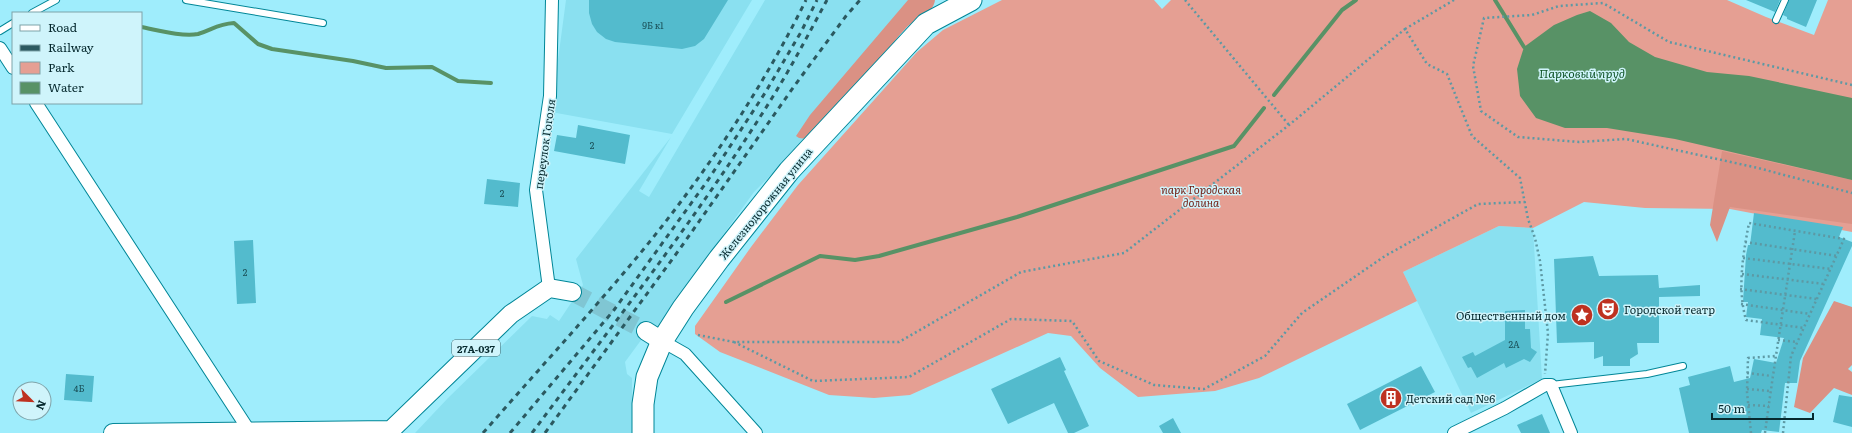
<svg xmlns="http://www.w3.org/2000/svg" width="1852" height="433" font-family="Literata,serif">
	<rect width="100%" height="100%" fill="#9fedfc"/>
	<path fill="#8ae0f0" d="M 566,0 L 752,0 L 672,134 L 551,112 Z
		M 765,0 L 925,0 L 791,155 L 754,192 L 692,278 L 661,329 L 647,332 L 625,362 L 627,374 L 632,378 L 632,397 L 636,419 L 636,433 L 415,433 L 448,398 L 532,316 L 547,319 L 550,315 L 559,321 L 583,285 L 576,259 L 671,137 L 639,191 L 649,197 Z
		M 1499,226 L 1533,228 L 1542,379 L 1471,413 L 1403,272 Z"/>
	<path fill="#e59f93" d="M 1002,0 L 1154,0 L 1162,9 L 1171,0 L 1727,0 L 1766,17 L 1814,35 L 1828,0 L 1852,0 L 1852,232 L 1730,209 L 1645,208 L 1584,202 L 1533,228 L 1499,226 L 1403,272 L 1417,301 L 1259,378 L 1215,391 L 1138,397 L 1100,368 L 1071,336 L 1048,333 L 910,395 L 874,398 L 829,395 L 720,352 L 695,334 L 695,326 L 751,247 L 798,185 L 917,52 L 943,30 Z"/>
	<path fill="#da9184" d="M 908,0 L 935,0 C 934,13 915,19 907,27 C 897,37 889,49 880,60 C 856,86 831,112 807,139 L 799,138 L 796,136 L 810,115 Z
		M 1722,151 L 1852,180 L 1852,224 L 1730,207 L 1717,242 L 1710,225 Z
		M 1834,301 L 1852,307 L 1852,365 L 1848,369 L 1852,372 L 1852,395 L 1834,388 L 1810,413 L 1794,407 L 1803,358 Z"/>
	<path fill="#589266" d="M 1590,11 L 1611,23 L 1629,42 L 1655,57 L 1707,72 L 1749,76 L 1852,98 L 1852,180 L 1675,139 L 1607,128 L 1565,128 L 1536,118 L 1520,96 L 1517,69 L 1524,47 L 1554,25 L 1577,15 Z"/>
	<g fill="none" stroke-linecap="round" stroke-linejoin="round">
		<path stroke="#589266" stroke-width="4" d="M 1495,0 L 1524,47
			M 141,27 C 157,30 182,37 198,34 C 212,30 217,24 234,23 L 258,44 L 272,49 L 353,61 L 386,68 L 432,67 L 458,81 L 491,83
			M 1274,95 L 1342,10 L 1356,0
			M 726,302 L 820,256 L 855,260 L 879,256 L 1017,217 L 1234,146 L 1264,108"/>
	</g>
	<path fill="#53bbcd" d="M 589,0 L 728,0 L 704,39 L 695,46 L 682,49 L 615,42 L 606,39 L 597,32 L 592,24 L 589,13 Z
		M 1746,0 L 1780,0 L 1775,12 Z
		M 1789,0 L 1817,0 L 1806,27 L 1787,19 L 1787,17 L 1783,15 Z
		M 578,125 L 630,135 L 625,164 L 554,151 L 557,135 L 576,138 Z
		M 487,179 L 520,183 L 518,207 L 484,204 Z
		M 1754,213 L 1843,227 L 1839,237 L 1852,242 L 1852,246 L 1800,361 L 1797,383 L 1785,383 L 1779,432 L 1762,430 L 1761,433 L 1689,433 L 1679,388 L 1690,385 L 1688,377 L 1730,366 L 1734,382 L 1750,378 L 1754,359 L 1776,363 L 1784,338 L 1760,335 L 1762,319 L 1746,317 L 1748,302 L 1743,302 L 1744,286 L 1746,255 L 1748,245 L 1750,245 Z
		M 253,240 L 256,303 L 237,304 L 234,241 Z
		M 1593,256 L 1599,276 L 1658,275 L 1659,288 L 1700,285 L 1700,296 L 1659,297 L 1659,343 L 1637,343 L 1638,354 L 1630,359 L 1630,366 L 1603,366 L 1603,356 L 1594,359 L 1594,342 L 1557,343 L 1554,259 Z
		M 1525,310 L 1525,329 L 1530,329 L 1531,348 L 1537,352 L 1530,362 L 1524,359 L 1506,368 L 1504,363 L 1477,378 L 1471,367 L 1468,368 L 1462,357 L 1473,352 L 1475,356 L 1505,340 L 1505,311 Z
		M 1060,357 L 1066,370 L 1064,371 L 1089,426 L 1074,433 L 1068,433 L 1054,403 L 1008,424 L 991,389 Z
		M 1421,366 L 1435,392 L 1360,430 L 1347,404 Z
		M 66,374 L 94,376 L 92,402 L 64,400 Z
		M 1839,395 L 1852,397 L 1852,427 L 1833,422 Z
		M 1542,414 L 1550,433 L 1521,433 L 1517,425 Z
		M 1173,418 L 1181,433 L 1163,433 L 1159,426 Z"/>
	<g fill="none" stroke-linecap="round" stroke-linejoin="round">
		<path stroke="#80c6d3" stroke-width="18" stroke-dasharray="18 9" stroke-linecap="butt" d="M 572,292 L 646,331"/>
		<g stroke="#008697" stroke-width="8">
			<path id="lane" d="M 186,0 L 323,23
				M 32,13 L 56,0
				M 1776,20 L 1785,0
				M 0,31 L 13,23
				M 1551,385 L 1647,374 L 1683,366"/>
		</g>
		<g stroke="#008697" stroke-width="14">
			<path id="street" d="M 0,48 L 13,68
				M 36,103 L 250,432
				M 549,288 L 536,190 L 550,96 L 552,0
				M 662,341 L 685,354 L 756,433
				M 1454,433 L 1505,408 L 1545,385 L 1551,385 L 1571,433"/>
		</g>
		<g stroke="#008697" stroke-width="20">
			<path id="primary" d="M 646,331 L 662,341
				M 113,433 L 391,430 L 511,314 L 549,288 L 572,292"/>
		</g>
		<g stroke="#008697" stroke-width="23">
			<path id="highway" d="M 643,433 L 643,404 L 647,377 L 662,341 L 683,308 L 719,259 L 789,171 L 926,24 L 971,0"/>
		</g>
		<path stroke="#5d99a4" stroke-width="2.5" stroke-dasharray="2 3" stroke-linecap="butt" d="M 1185,0 L 1289,125
			M 1454,0 L 1405,29 L 1427,64 L 1447,74 L 1472,136 L 1520,178 L 1528,219 L 1535,238 L 1540,261 L 1548,333 L 1545,374
			M 1852,85 L 1669,42 L 1603,3 L 1559,6 L 1532,15 L 1484,18 L 1473,66 L 1481,111 L 1518,137 L 1579,142 L 1626,139 L 1758,168 L 1852,193
			M 1745,242 L 1837,256
			M 1743,258 L 1831,269
			M 1742,274 L 1824,284
			M 1740,289 L 1817,299
			M 1741,304 L 1810,314
			M 698,335 L 734,342 L 899,342 L 1021,272 L 1124,253 L 1289,125 L 1405,29
			M 1778,340 L 1798,342
			M 734,342 L 813,381 L 909,377 L 1011,319 L 1072,321 L 1099,361 L 1154,385 L 1204,389 L 1265,356 L 1302,313 L 1385,256 L 1478,204 L 1525,202
			M 1747,373 L 1772,376
			M 1747,389 L 1770,391
			M 1748,405 L 1769,406
			M 1751,433 L 1747,392 L 1748,358 L 1775,356
			M 1765,433 C 1774,365 1785,298 1795,231
			M 1783,433 L 1791,356 L 1844,239 L 1749,223 C 1743,255 1737,288 1746,320 L 1804,328"/>
		<use href="#lane" stroke="#fff" stroke-width="6"/>
		<use href="#street" stroke="#fff" stroke-width="12"/>
		<use href="#primary" stroke="#fff" stroke-width="18"/>
		<use href="#highway" stroke="#fff" stroke-width="21"/>
		<path stroke="#2b5960" stroke-width="3" stroke-dasharray="5 5" stroke-linecap="butt" d="M 483,433 C 533,376 584,320 633,262 C 700,182 760,93 806,0
			M 510,433 L 614,310 L 708,180 L 765,93 L 801,32 L 817,0
			M 532,433 C 613,324 700,214 772,98 C 792,66 809,33 827,0
			M 545,433 L 679,250 L 795,85 L 846,16 L 860,0"/>
	</g>
	<defs>
		<g id="theatre-disc" transform="scale(1.15)"><circle r="9.5" fill="#be3120" stroke="#cff4fb"/><path d="M-5-5.5Q0-4 5-5.5V0Q5 5 0 6Q-5 5-5 0ZM-3.3-2.5H-1v1.5H-3.3ZM1-2.5H3.3v1.5H1ZM-2.8 1Q0 5.5 2.8 1Z" fill="#fff"/></g>
		<g id="sight-disc" transform="scale(1.15)"><circle r="9.5" fill="#be3120" stroke="#cff4fb"/><path d="M0-6L1.8-2.2L6-1.7L2.9 1.2L3.7 5.4L0 3.3L-3.7 5.4L-2.9 1.2L-6-1.7L-1.8-2.2Z" fill="#fff"/></g>
		<g id="building-disc" transform="scale(1.15)"><circle r="9.5" fill="#be3120" stroke="#cff4fb"/><path d="M-4-6H4V6H1V3H-1V6H-4ZM-2.5-4.3h1.7v1.8h-1.7ZM.8-4.3h1.7v1.8H.8ZM-2.5-1h1.7V.8h-1.7ZM.8-1h1.7V.8H.8Z" fill="#fff"/></g>
	</defs>
	<g fill-rule="evenodd">
		<use href="#theatre-disc" x="1608" y="309"/>
		<use href="#sight-disc" x="1582" y="315"/>
		<use href="#building-disc" x="1391" y="398"/>
	</g>
	<g text-anchor="middle" dominant-baseline="central" stroke-width="3" stroke-linejoin="round" paint-order="stroke">
		<g font-size="9" fill="#194e56">
			<text x="653" y="25">9Б к1</text>
			<text x="592" y="145">2</text>
			<text x="502" y="193">2</text>
			<text x="245" y="272">2</text>
			<text x="1514" y="344">2А</text>
			<text x="79" y="388">4Б</text>
		</g>
		<rect fill="#cff4fb" stroke="#42666c" stroke-width="1" x="452" y="340" width="48" height="16" rx="3"/>
		<g font-size="10" font-weight="bold" fill="#06292e">
			<text x="476" y="348">27А-037</text>
		</g>
		<g font-size="11" fill="#06292e" stroke="#cff4fb">
			<text transform="translate(544 144) rotate(-82)">переулок Гоголя</text>
			<text transform="translate(765 203) rotate(-51)">Железнодорожная улица</text>
		</g>
		<g font-size="11" font-style="italic" fill="#721d12" stroke="#cff4fb">
			<text x="1201" y="189">парк Городская<tspan x="1201" dy="13">долина</tspan></text>
		</g>
		<g font-size="11" fill="#06292e" stroke="#cff4fb" text-anchor="start">
			<text x="1624" y="309">Городской театр</text>
			<text x="1566" y="315" text-anchor="end">Общественный дом</text>
			<text x="1406" y="398">Детский сад №6</text>
		</g>
		<g font-size="12" font-style="italic" fill="#13562a" stroke="#cff4fb">
			<text x="1582" y="73">Парковый пруд</text>
		</g>
	</g>
	<rect x="12" y="12" width="130" height="92" fill="#cff4fb" stroke="#7fa3a9"/>
	<rect x="20" y="25" width="20" height="6" fill="#ffffff" stroke="#7fa3a9"/>
	<text x="48" y="32" font-size="12" fill="#06292e">Road</text>
	<rect x="20" y="45" width="20" height="6" fill="#2b5960" stroke="#7fa3a9"/>
	<text x="48" y="52" font-size="12" fill="#06292e">Railway</text>
	<rect x="20" y="62" width="20" height="12" fill="#e59f93" stroke="#7fa3a9"/>
	<text x="48" y="72" font-size="12" fill="#06292e">Park</text>
	<rect x="20" y="82" width="20" height="12" fill="#589266" stroke="#7fa3a9"/>
	<text x="48" y="92" font-size="12" fill="#06292e">Water</text>
	<g transform="translate(32 401) rotate(114)"><circle r="19" fill="#cff4fb" stroke="#7fa3a9"/>
	<path d="M0-3L7 15L0 10L-7 15Z" fill="#be3120"/>
	<text y="-6" font-size="11" font-weight="bold" text-anchor="middle" fill="#06292e">N</text>
	</g>
	<path d="M1712 413v6h101v-6" fill="none" stroke="#06292e" stroke-width="2"/>
	<text x="1718" y="413" font-size="12" fill="#06292e" stroke="#cff4fb" stroke-width="3" paint-order="stroke">50 m</text>
</svg>
